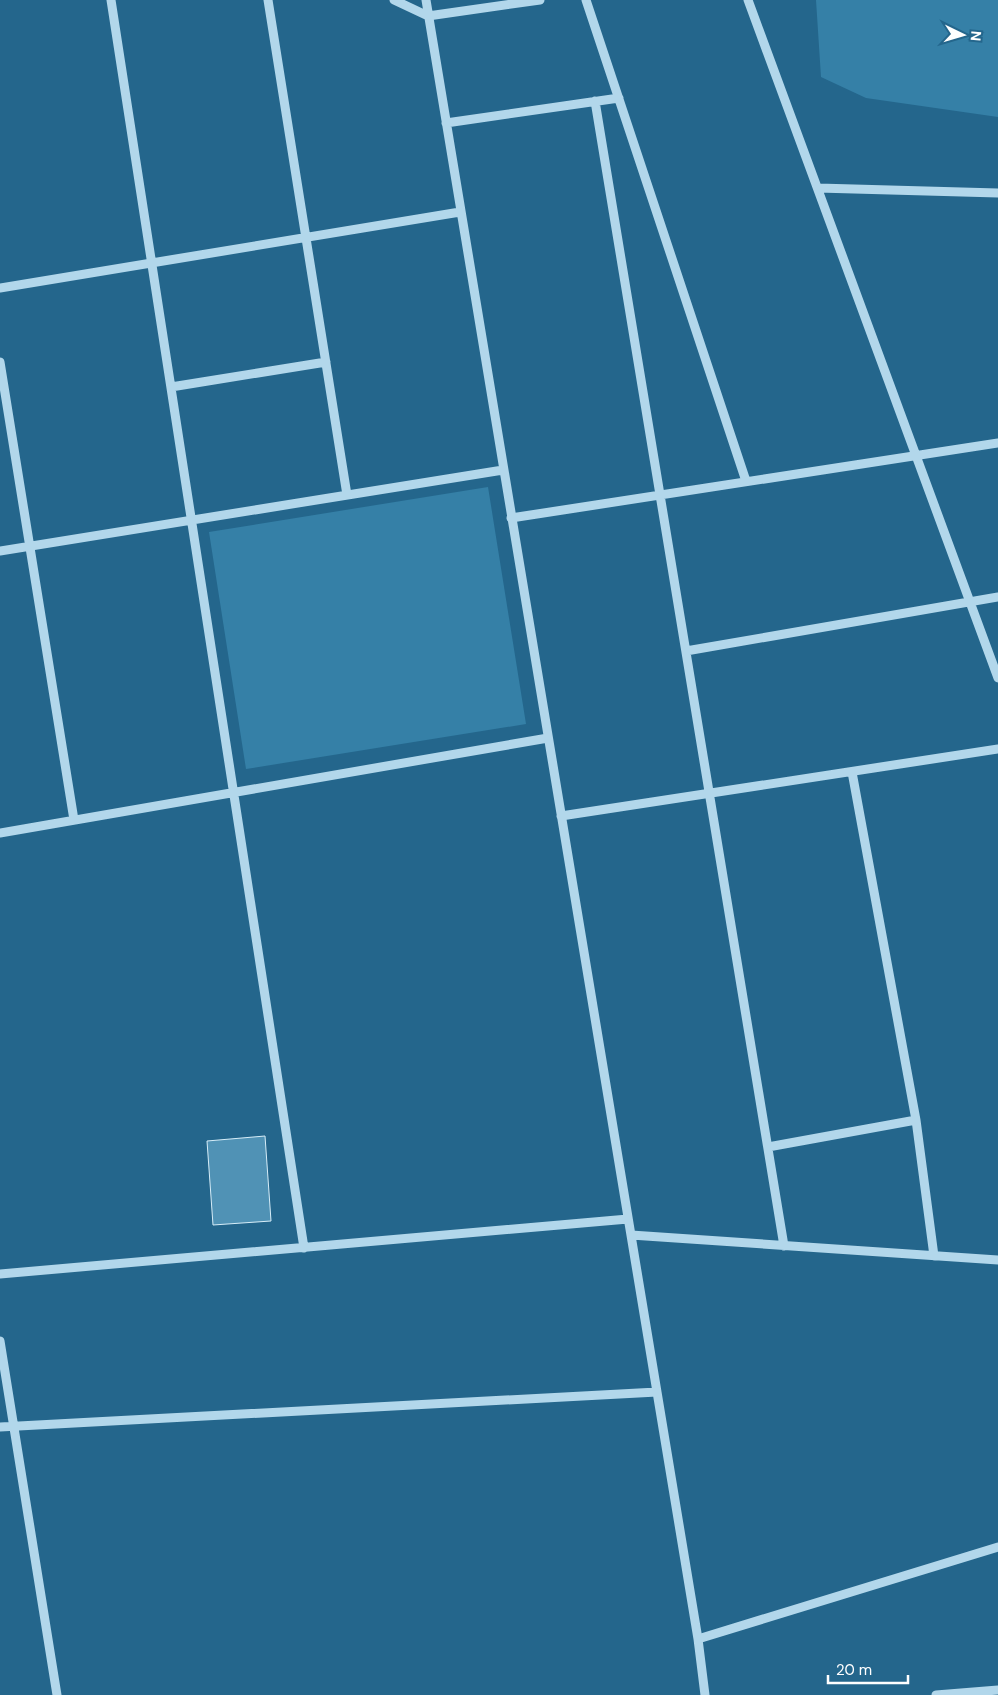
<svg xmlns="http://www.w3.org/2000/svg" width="998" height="1695" font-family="'DM Sans',sans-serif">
	<rect width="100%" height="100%" fill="#24668c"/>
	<path fill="#3580a7" d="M 816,0 L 998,0 L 998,117 L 866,98 L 821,77 Z
		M 488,487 L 526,724 L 246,769 L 209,532 Z"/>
	<path fill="#5092b5" stroke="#d7edf8" d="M 265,1136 L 271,1221 L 213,1225 L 207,1141 Z"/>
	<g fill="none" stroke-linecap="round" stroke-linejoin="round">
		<path stroke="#b2d7eb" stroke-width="9" d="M 111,0 L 304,1248
			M 268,0 L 347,495
			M 394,0 L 428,16 L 540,0
			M 426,0 L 698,1639 L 705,1695
			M 586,0 L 746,481
			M 748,0 L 998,678
			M 595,101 L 784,1246
			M 446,123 L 619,98
			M 818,188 L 998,193
			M 0,288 L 460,212
			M 0,362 L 74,820
			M 171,387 L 326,362
			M 511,518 L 998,443
			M 0,551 L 503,470
			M 686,651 L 998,597
			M 852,772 L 916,1120 L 934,1256
			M 561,816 L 998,749
			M 0,833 L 548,738
			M 768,1147 L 916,1120
			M 631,1235 L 998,1260
			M 0,1274 L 628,1219
			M 0,1341 L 57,1695
			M 0,1427 L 657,1392
			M 698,1639 L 998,1547
			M 936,1695 L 998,1690"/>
	</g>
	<g transform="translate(963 35) rotate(95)" stroke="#24668c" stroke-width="4" paint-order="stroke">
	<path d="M0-4L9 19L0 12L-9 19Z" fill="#ffffff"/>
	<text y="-8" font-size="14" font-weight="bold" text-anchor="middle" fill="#ffffff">N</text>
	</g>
	<path d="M828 1675v8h80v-8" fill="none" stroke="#ffffff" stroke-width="2.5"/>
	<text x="836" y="1675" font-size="15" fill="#ffffff" stroke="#24668c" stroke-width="4" paint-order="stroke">20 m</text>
</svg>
